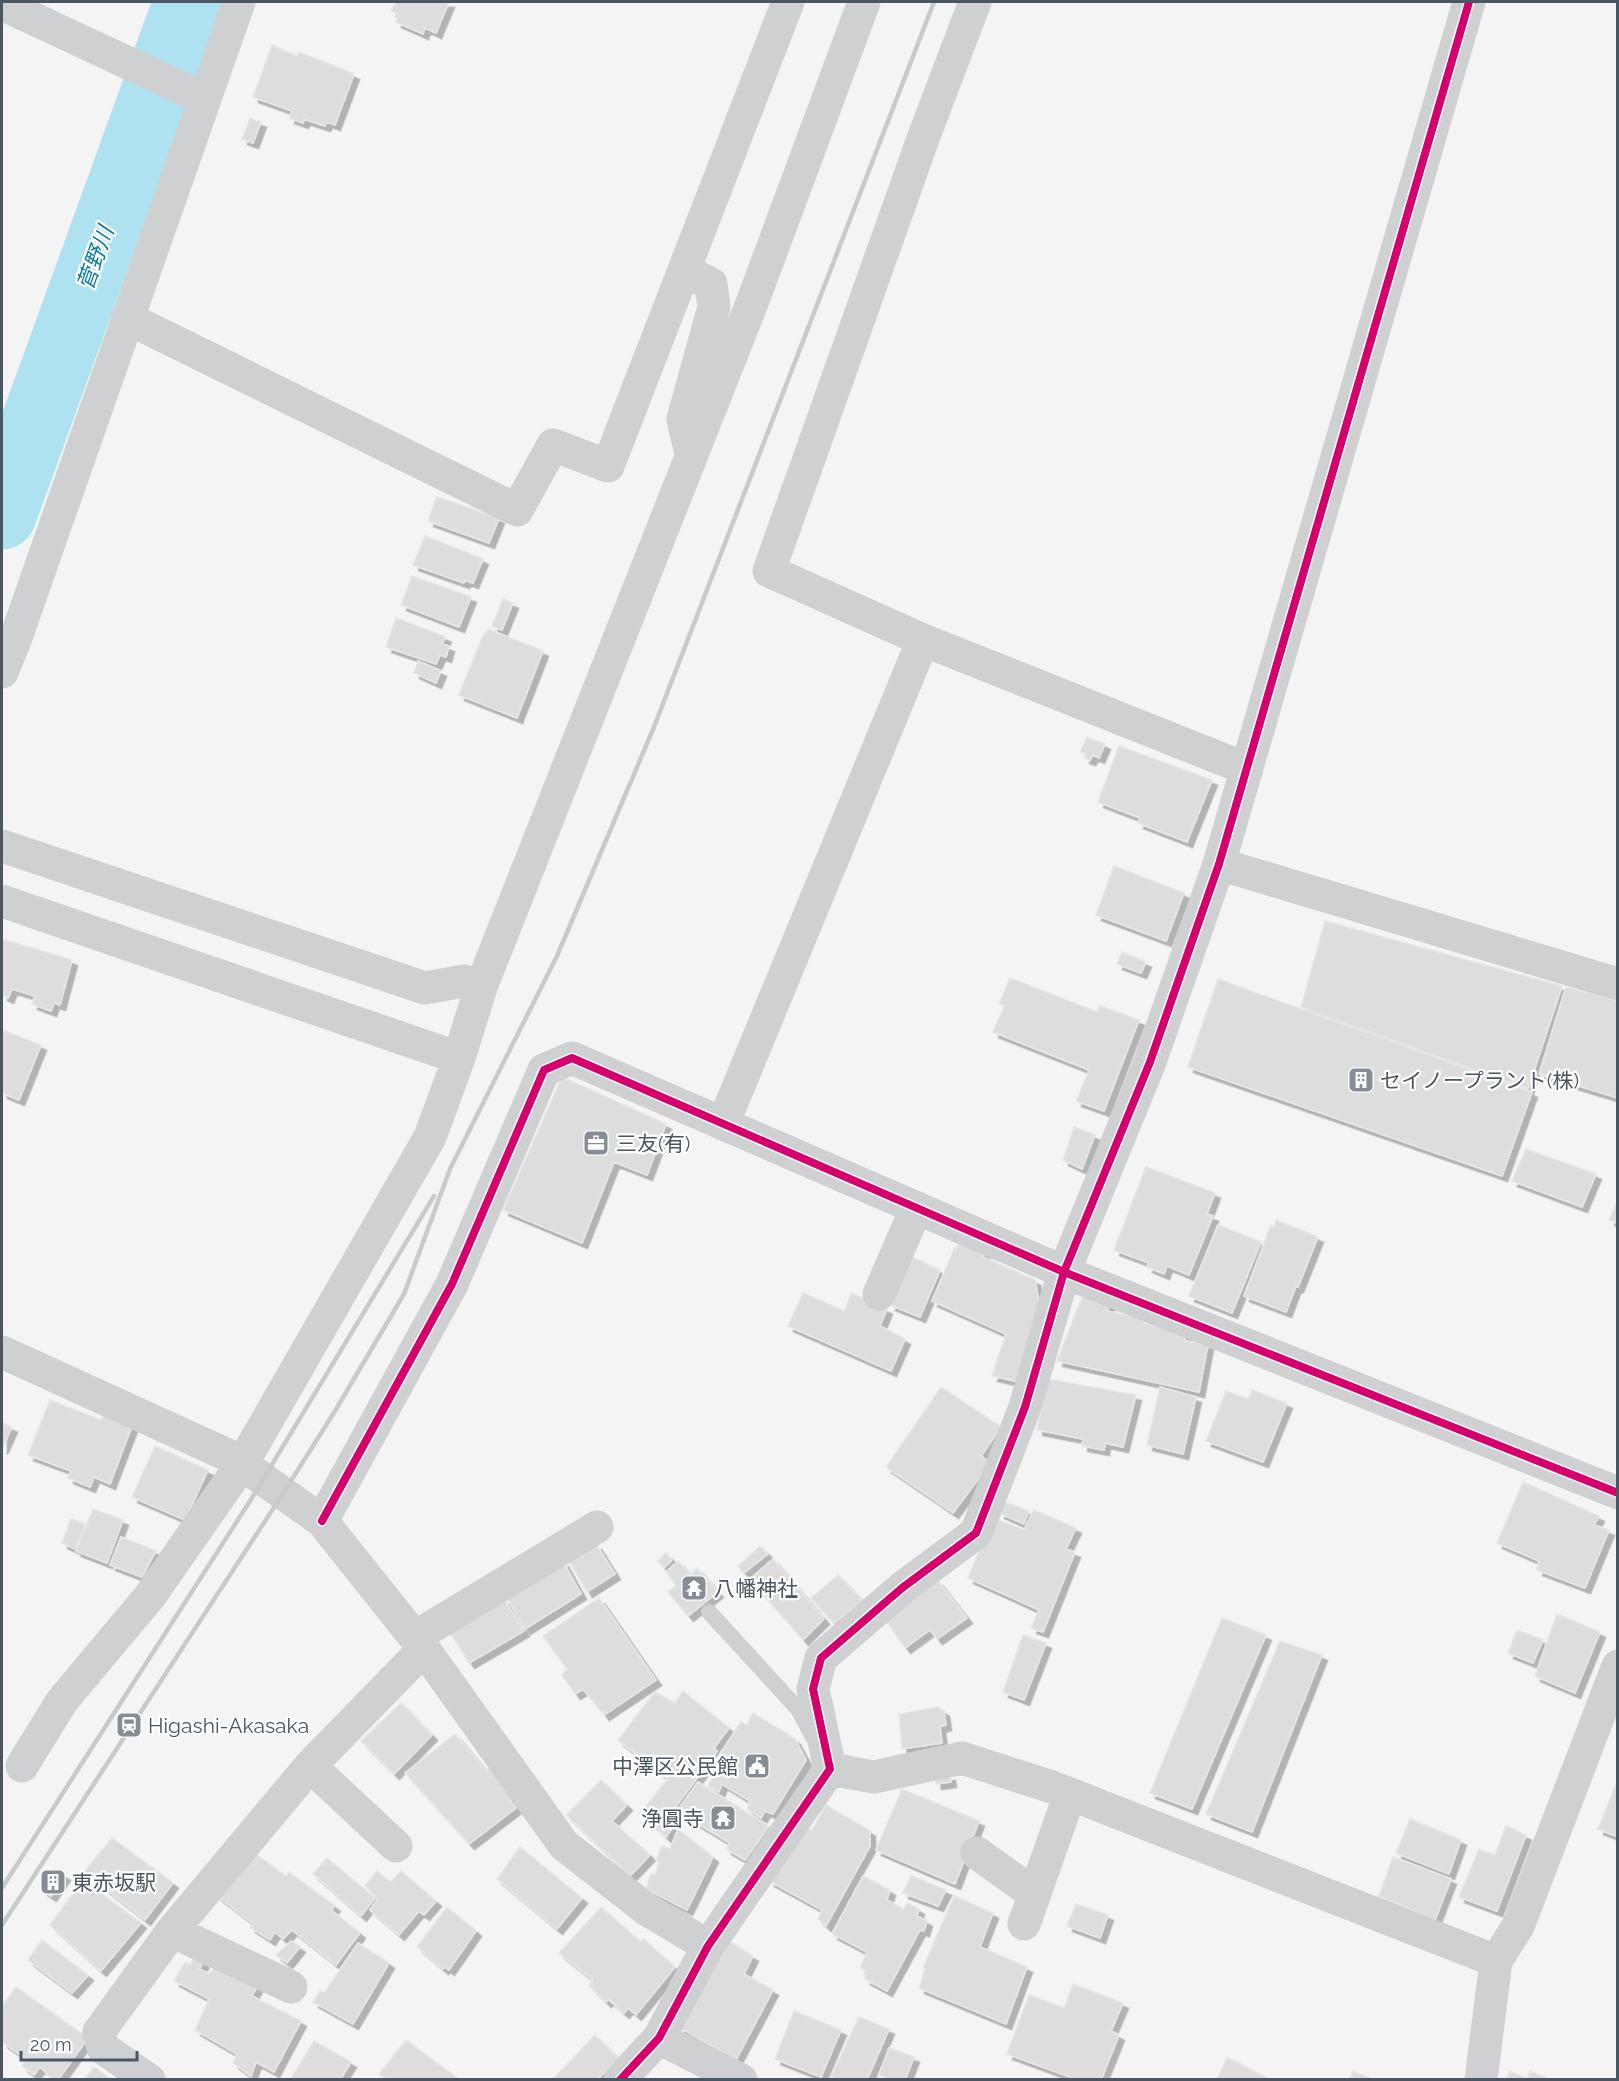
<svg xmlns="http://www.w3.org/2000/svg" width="1619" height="2081" font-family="Raleway,'Noto Sans JP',sans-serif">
	<defs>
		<filter id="shadow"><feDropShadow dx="5.5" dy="5.5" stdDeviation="0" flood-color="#0004"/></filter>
	</defs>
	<rect width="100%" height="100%" fill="#f4f4f4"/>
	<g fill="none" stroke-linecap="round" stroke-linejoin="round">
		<path stroke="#aee2f0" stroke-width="69" d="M 2,515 L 188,2"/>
	</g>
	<path fill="#ddddde" stroke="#e5e6e7" stroke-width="1.5" filter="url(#shadow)" d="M 396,2 L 449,2 L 436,33 L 425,28 L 423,34 L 396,22 L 399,15 L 391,11 Z
		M 272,45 L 297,56 L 299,52 L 354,74 L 335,125 L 327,122 L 325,126 L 304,119 L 303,123 L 289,118 L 292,111 L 253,97 Z
		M 250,118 L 261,122 L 253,143 L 242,139 Z
		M 437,497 L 499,518 L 489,543 L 428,521 Z
		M 425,536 L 483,559 L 473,583 L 465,580 L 464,583 L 413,565 Z
		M 412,576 L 471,597 L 459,627 L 401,605 Z
		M 503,599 L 513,603 L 502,630 L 492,626 Z
		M 396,618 L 446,637 L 442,644 L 449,646 L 446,657 L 440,655 L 436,664 L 386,647 Z
		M 488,629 L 543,651 L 517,718 L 459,695 L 484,633 L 486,634 Z
		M 418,661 L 441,671 L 436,683 L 414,673 Z
		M 1087,737 L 1105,744 L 1099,758 L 1093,755 L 1090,760 L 1084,758 L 1086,754 L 1080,752 Z
		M 1119,746 L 1212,780 L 1187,842 L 1138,823 L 1140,818 L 1098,802 Z
		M 1114,866 L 1184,893 L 1166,941 L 1096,915 Z
		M 1325,921 L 1562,986 L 1528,1089 L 1301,1007 Z
		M 2,939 L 72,960 L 60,1005 L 54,1003 L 51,1011 L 32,1004 L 35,996 L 12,989 L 8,998 L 2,995 Z
		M 1122,952 L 1146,962 L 1141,973 L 1117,964 Z
		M 1010,978 L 1097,1012 L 1100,1006 L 1139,1020 L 1104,1111 L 1076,1101 L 1089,1070 L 993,1032 L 1004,1006 L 999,1004 Z
		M 1218,979 L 1532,1092 L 1502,1176 L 1188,1067 Z
		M 1566,987 L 1618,1001 L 1618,1098 L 1539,1074 Z
		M 2,1030 L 41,1045 L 19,1100 L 2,1093 Z
		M 562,1077 L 666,1124 L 647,1175 L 614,1162 L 582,1243 L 503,1210 Z
		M 1074,1127 L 1095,1135 L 1082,1169 L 1063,1160 Z
		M 1526,1149 L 1596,1174 L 1582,1207 L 1512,1181 Z
		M 1146,1167 L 1215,1193 L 1207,1214 L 1213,1216 L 1189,1275 L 1167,1266 L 1164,1274 L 1147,1267 L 1149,1263 L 1114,1250 Z
		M 1618,1200 L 1618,1223 L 1609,1220 Z
		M 1276,1220 L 1318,1237 L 1298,1287 L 1296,1286 L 1286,1312 L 1244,1296 L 1271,1225 L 1274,1227 Z
		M 1218,1225 L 1261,1242 L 1232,1313 L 1189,1296 Z
		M 960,1241 L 986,1250 L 983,1257 L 1035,1280 L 1040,1308 L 1019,1382 L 992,1376 L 1006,1334 L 932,1301 L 955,1247 L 957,1248 Z
		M 912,1257 L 940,1270 L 920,1317 L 890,1305 Z
		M 1085,1290 L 1111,1301 L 1107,1311 L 1144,1319 L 1143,1323 L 1186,1333 L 1184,1341 L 1208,1344 L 1199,1392 L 1057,1361 Z
		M 803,1293 L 845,1311 L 851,1293 L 887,1309 L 880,1326 L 905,1339 L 891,1371 L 788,1326 Z
		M 1048,1379 L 1136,1395 L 1123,1447 L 1105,1443 L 1104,1450 L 1082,1446 L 1083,1439 L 1037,1430 Z
		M 941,1387 L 1001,1427 L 981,1456 L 990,1463 L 953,1513 L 886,1467 Z
		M 1160,1387 L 1196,1397 L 1183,1454 L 1147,1445 Z
		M 1252,1390 L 1287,1403 L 1263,1462 L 1206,1441 L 1226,1391 L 1248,1399 Z
		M 50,1400 L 101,1420 L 103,1416 L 132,1426 L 110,1484 L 94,1477 L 90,1487 L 68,1478 L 71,1471 L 28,1455 Z
		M 2,1423 L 12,1427 L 2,1449 Z
		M 155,1446 L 208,1470 L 185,1520 L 132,1497 Z
		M 1523,1482 L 1599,1516 L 1594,1525 L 1609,1530 L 1585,1588 L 1537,1570 L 1539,1561 L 1497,1543 Z
		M 1005,1502 L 1029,1511 L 1024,1524 L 999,1513 Z
		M 93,1509 L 123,1520 L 107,1563 L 76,1551 Z
		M 1034,1510 L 1076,1528 L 1066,1549 L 1075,1552 L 1043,1632 L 1031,1628 L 1039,1610 L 968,1578 L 993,1518 L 1024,1530 Z
		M 71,1519 L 86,1524 L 75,1549 L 62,1543 Z
		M 121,1537 L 156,1551 L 142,1577 L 110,1565 Z
		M 596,1544 L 615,1574 L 587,1592 L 569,1561 Z
		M 760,1546 L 768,1554 L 744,1573 L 738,1566 Z
		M 666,1553 L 672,1560 L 664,1568 L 658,1561 Z
		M 773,1559 L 824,1619 L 803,1640 L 750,1579 Z
		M 563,1561 L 581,1594 L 525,1629 L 506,1596 Z
		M 678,1561 L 690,1575 L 697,1568 L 718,1592 L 688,1616 L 668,1592 L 676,1585 L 666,1572 Z
		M 838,1575 L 862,1601 L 834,1623 L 811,1598 Z
		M 937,1580 L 967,1618 L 937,1639 L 930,1630 L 905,1648 L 884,1618 Z
		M 599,1598 L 656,1680 L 604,1715 L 583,1689 L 575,1694 L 562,1675 L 567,1669 L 543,1636 Z
		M 504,1599 L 524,1631 L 469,1663 L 449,1631 Z
		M 1557,1614 L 1600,1632 L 1575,1693 L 1535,1676 Z
		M 1222,1618 L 1266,1635 L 1192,1809 L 1150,1793 Z
		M 1517,1630 L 1543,1640 L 1533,1663 L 1508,1653 Z
		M 1023,1635 L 1046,1643 L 1024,1700 L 1003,1692 Z
		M 1280,1641 L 1322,1655 L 1252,1832 L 1206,1814 Z
		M 683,1691 L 729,1728 L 714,1748 L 717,1751 L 666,1820 L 673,1827 L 666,1837 L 640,1813 L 668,1779 L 618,1740 L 655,1692 L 675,1703 Z
		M 401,1703 L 432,1735 L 394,1774 L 361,1741 Z
		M 937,1707 L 944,1711 L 946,1725 L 940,1727 L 942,1743 L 902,1749 L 899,1714 Z
		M 753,1713 L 795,1739 L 806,1760 L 773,1814 L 765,1811 L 761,1818 L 747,1809 L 750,1801 L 722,1784 L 719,1792 L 708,1786 L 713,1776 L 708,1772 L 741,1722 L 747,1725 Z
		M 455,1734 L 486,1771 L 490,1768 L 515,1799 L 510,1801 L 516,1808 L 469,1844 L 405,1773 Z
		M 950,1775 L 951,1782 L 936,1784 L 935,1776 Z
		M 1618,1779 L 1618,1837 L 1598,1829 Z
		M 601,1780 L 627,1805 L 612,1821 L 650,1855 L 630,1876 L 566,1815 Z
		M 698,1782 L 769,1826 L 745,1860 L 726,1849 L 730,1843 L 677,1811 Z
		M 902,1789 L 979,1821 L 955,1884 L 876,1850 Z
		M 826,1805 L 870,1831 L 870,1846 L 826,1926 L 818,1919 L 822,1910 L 769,1881 L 801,1826 L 812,1830 Z
		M 1410,1819 L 1461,1840 L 1449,1874 L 1396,1853 Z
		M 1506,1826 L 1526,1835 L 1497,1911 L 1459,1897 L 1479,1849 L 1495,1855 Z
		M 678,1829 L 713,1857 L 687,1910 L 646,1889 L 651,1874 L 655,1875 L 659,1862 L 656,1860 L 662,1846 L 670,1849 Z
		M 112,1838 L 173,1883 L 145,1920 L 84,1872 Z
		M 520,1847 L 582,1898 L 557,1929 L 497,1879 Z
		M 249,1849 L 286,1876 L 289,1872 L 335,1906 L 331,1910 L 360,1933 L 336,1965 L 292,1930 L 283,1939 L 275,1932 L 270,1940 L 250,1927 L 254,1924 L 216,1895 Z
		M 1393,1857 L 1451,1879 L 1435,1920 L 1379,1896 Z
		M 327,1858 L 375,1898 L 361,1916 L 313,1874 Z
		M 54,1869 L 65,1875 L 51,1896 L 42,1890 Z
		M 377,1871 L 391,1882 L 401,1871 L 436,1901 L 424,1915 L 419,1911 L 399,1935 L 370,1910 L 378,1899 L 365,1886 Z
		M 863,1876 L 890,1890 L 887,1900 L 904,1909 L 907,1903 L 919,1909 L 917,1916 L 927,1921 L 924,1931 L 920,1930 L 887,1991 L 865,1979 L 867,1971 L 860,1968 L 867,1952 L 832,1934 Z
		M 911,1876 L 946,1890 L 938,1906 L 903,1893 Z
		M 83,1880 L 141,1923 L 101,1971 L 50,1925 Z
		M 954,1896 L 993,1913 L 980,1947 L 1027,1967 L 1006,2024 L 919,1988 L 925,1969 L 923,1968 Z
		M 1076,1904 L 1108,1915 L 1100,1938 L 1067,1926 Z
		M 447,1907 L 476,1931 L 449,1970 L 445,1967 L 443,1969 L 417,1947 Z
		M 601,1907 L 641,1942 L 643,1939 L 675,1967 L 636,2015 L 628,2008 L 624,2013 L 608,1999 L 606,2002 L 589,1986 L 593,1980 L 559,1953 Z
		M 42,1940 L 88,1975 L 72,1993 L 28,1960 Z
		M 727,1940 L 753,1956 L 744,1974 L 773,1990 L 736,2060 L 679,2027 Z
		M 291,1941 L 300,1947 L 287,1963 L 276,1955 Z
		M 358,1943 L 389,1963 L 353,2024 L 313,2002 L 320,1991 L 324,1993 Z
		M 194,1958 L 204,1962 L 199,1969 L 210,1974 L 216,1965 L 257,1987 L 252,1996 L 301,2021 L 274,2072 L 256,2062 L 251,2076 L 233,2063 L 237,2054 L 195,2030 L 209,1999 L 174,1981 L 185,1962 L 190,1964 Z
		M 1073,1984 L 1123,2003 L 1111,2031 L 1119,2035 L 1101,2080 L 1069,2080 L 1070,2077 L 1007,2054 L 1029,1995 L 1064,2008 Z
		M 16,1987 L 88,2038 L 58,2080 L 54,2080 L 40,2067 L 34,2075 L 22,2066 L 26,2059 L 2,2042 L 2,2006 Z
		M 794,2011 L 841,2030 L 821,2077 L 775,2059 Z
		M 859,2017 L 889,2029 L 867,2080 L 838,2080 L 831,2077 Z
		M 595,2035 L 618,2058 L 597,2080 L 552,2080 Z
		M 406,2040 L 460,2080 L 387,2080 L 379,2074 Z
		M 314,2041 L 351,2062 L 340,2080 L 290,2080 Z
		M 889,2048 L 914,2057 L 905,2080 L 891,2080 L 879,2075 Z
		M 1227,2057 L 1271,2080 L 1217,2080 Z
		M 94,2067 L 112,2080 L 84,2080 Z
		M 1353,2071 L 1374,2080 L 1349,2080 Z
		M 1510,2071 L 1527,2079 L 1530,2071 L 1552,2080 L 1506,2080 Z"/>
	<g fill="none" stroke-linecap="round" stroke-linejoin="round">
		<path stroke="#ced0d2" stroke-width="16" d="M 709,1612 L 798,1709 L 813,1737"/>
		<path stroke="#ced0d2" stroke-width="33" d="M 975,2 L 924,136 L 769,571 L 923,640 L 1247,769
			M 2,4 L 205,99
			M 684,270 L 711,284 L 714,307 L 683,419 L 690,450
			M 127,318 L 517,510 L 553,445 L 608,466 L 788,2
			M 2,672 L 14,643 L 239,2
			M 2,846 L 425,988 L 464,981 L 481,987 L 459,1058 L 430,1137 L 242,1464 L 150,1596 L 62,1701 L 22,1766
			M 1219,864 L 1618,984
			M 2,901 L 459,1058
			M 481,987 L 752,303 L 864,2
			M 723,1124 L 923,640
			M 879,1294 L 916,1209
			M 2,1352 L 232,1457 L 322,1521 L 424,1649 L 564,1845 L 646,1909 L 708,1946
			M 322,1521 L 452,1284 L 544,1070 L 572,1058 L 1064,1272 L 1618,1493
			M 415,1637 L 597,1527
			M 310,1766 L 396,1846
			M 830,1769 L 874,1777 L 962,1758 L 1052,1787 L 1496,1961
			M 977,1853 L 1034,1894
			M 1024,1924 L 1070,1794
			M 172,1931 L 291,1987
			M 659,2038 L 741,2080
			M 149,2080 L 103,2048 L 99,2032 L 172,1931 L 310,1766 L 424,1649
			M 620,2080 L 659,2038 L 708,1946 L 830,1769 L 813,1689 L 821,1658 L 902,1588 L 976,1533 L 1025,1407 L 1064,1272 L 1150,1062 L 1219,864 L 1469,2
			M 1481,2080 L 1496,1961 L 1518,1926 L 1618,1666"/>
		<path stroke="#c9cacc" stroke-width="4.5" d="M 2,1888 L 250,1501 L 434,1196
			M 2,1925 L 284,1492 L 335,1411 L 404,1294 L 450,1169 L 557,956 L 654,727 L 934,2"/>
		<g stroke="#fff" stroke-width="11">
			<path id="cycleway" d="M 322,1521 L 452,1284 L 544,1070 L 572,1058 L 1064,1272 L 1618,1493
				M 620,2080 L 659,2038 L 708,1946 L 830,1769 L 813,1689 L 821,1658 L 902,1588 L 976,1533 L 1025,1407 L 1064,1272 L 1150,1062 L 1219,864 L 1469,2"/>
		</g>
		<use href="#cycleway" stroke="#d6006c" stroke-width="8"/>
	</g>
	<defs>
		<g id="building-square" transform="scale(1.35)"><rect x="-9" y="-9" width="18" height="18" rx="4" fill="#868d94" stroke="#fff"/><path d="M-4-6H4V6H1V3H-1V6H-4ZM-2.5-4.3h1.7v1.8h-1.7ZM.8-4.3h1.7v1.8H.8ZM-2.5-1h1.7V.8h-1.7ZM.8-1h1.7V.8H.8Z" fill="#fff"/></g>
		<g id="office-square" transform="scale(1.35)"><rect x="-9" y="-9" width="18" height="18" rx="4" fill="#868d94" stroke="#fff"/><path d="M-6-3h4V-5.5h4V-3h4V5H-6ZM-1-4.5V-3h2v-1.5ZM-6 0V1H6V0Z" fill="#fff"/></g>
		<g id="temple-square" transform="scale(1.35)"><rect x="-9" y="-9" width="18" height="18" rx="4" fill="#868d94" stroke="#fff"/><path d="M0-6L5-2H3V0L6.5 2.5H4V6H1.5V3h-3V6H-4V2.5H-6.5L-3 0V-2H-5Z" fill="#fff"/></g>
		<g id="station-square" transform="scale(1.35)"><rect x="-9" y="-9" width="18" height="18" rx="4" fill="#868d94" stroke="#fff"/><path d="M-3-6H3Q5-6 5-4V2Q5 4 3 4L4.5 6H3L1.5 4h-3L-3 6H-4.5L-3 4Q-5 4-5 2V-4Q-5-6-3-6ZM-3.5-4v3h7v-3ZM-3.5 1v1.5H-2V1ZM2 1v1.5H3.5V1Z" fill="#fff"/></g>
		<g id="civic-square" transform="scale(1.35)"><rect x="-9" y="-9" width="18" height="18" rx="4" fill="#868d94" stroke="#fff"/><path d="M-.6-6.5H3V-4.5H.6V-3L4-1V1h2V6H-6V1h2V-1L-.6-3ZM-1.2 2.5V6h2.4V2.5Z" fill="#fff"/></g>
	</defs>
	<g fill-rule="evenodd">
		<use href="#building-square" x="1361" y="1080"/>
		<use href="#office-square" x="596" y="1143"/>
		<use href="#temple-square" x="694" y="1588"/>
		<use href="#station-square" x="129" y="1725"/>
		<use href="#civic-square" x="757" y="1766"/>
		<use href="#temple-square" x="723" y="1818"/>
		<use href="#building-square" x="53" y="1882"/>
	</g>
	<g text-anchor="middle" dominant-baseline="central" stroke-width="4.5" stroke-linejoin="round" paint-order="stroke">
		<g font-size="21" fill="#4a5661" stroke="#fff" text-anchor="start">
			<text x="1380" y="1080">セイノープラント(株)</text>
			<text x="616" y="1143">三友(有)</text>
			<text x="714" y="1588">八幡神社</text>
			<text x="148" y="1725">Higashi-Akasaka</text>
			<text x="738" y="1766" text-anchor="end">中澤区公民館</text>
			<text x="704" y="1818" text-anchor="end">浄圓寺</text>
			<text x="72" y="1882">東赤坂駅</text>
		</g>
		<g font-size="22" font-style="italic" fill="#0c7c9b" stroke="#fff">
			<text transform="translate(95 258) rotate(-70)">菅野川</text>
		</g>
	</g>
	<rect width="1619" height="2081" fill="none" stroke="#4a5661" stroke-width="6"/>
	<path d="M21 2051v9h116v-9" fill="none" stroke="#4a5661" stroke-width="3"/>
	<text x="30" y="2051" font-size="18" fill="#4a5661" stroke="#ffffff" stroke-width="4.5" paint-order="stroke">20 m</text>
</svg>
